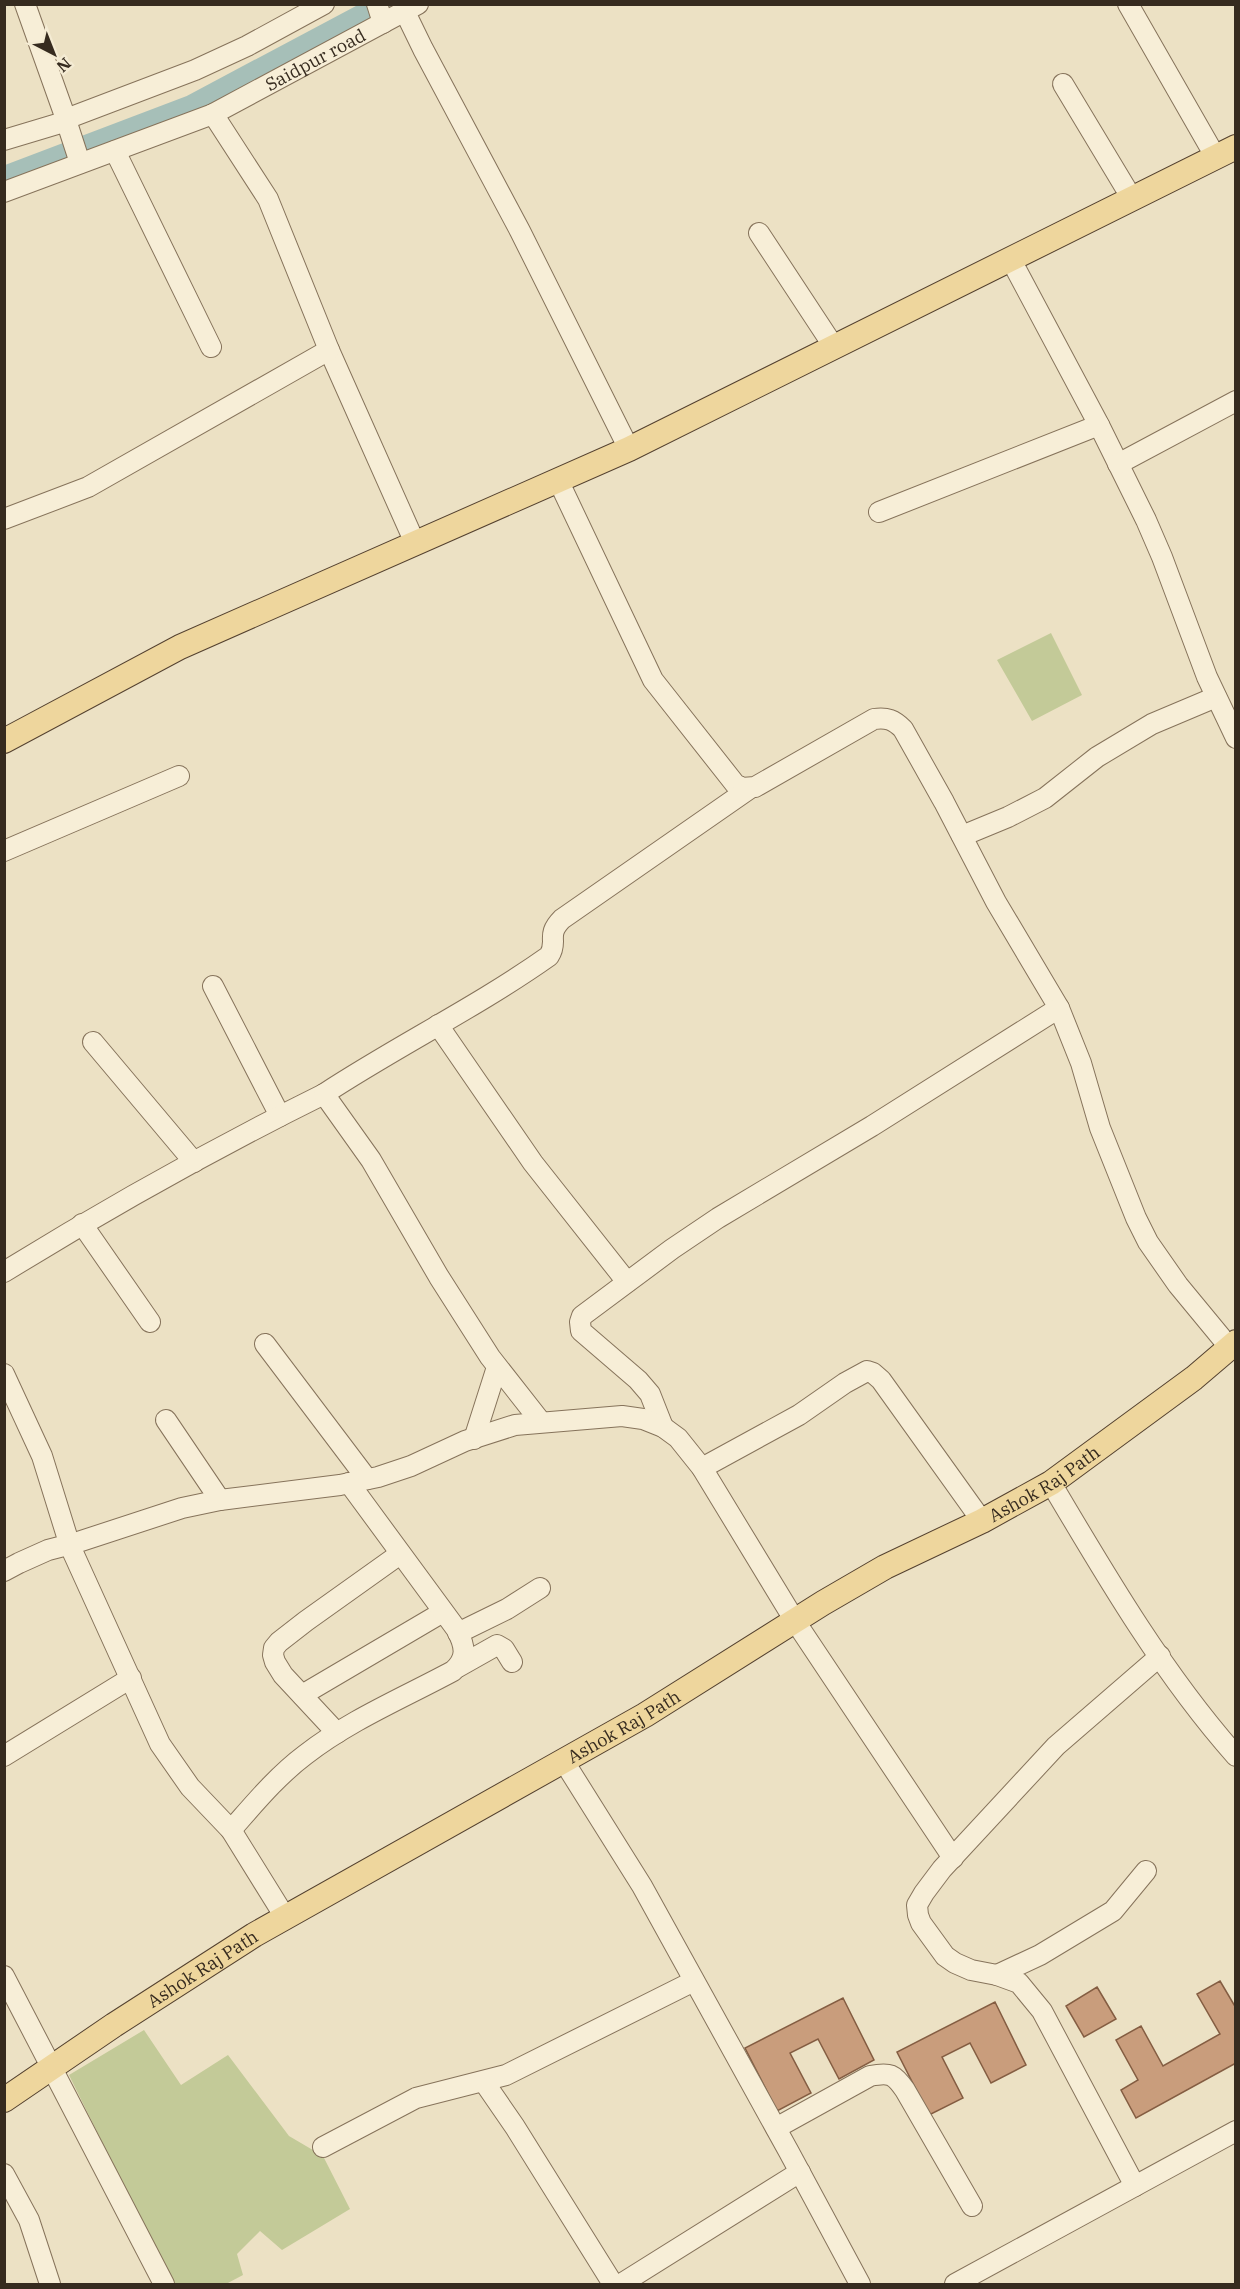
<svg xmlns="http://www.w3.org/2000/svg" width="1240" height="2289" font-family="'IBM Plex Serif',serif">
	<rect width="100%" height="100%" fill="#ece1c4"/>
	<path fill="#c3ca98" d="M 1051,633 L 1082,695 L 1032,721 L 997,660 Z
		M 144,2030 L 181,2085 L 228,2055 L 289,2136 L 323,2156 L 350,2209 L 282,2250 L 260,2231 L 237,2254 L 243,2275 L 226,2284 L 172,2284 L 69,2075 Z"/>
	<g fill="none" stroke-linecap="round" stroke-linejoin="round">
		<path stroke="#a6bfb8" stroke-width="20" d="M 4,176 L 191,105 L 381,4"/>
	</g>
	<path fill="#c99d7c" stroke="#845d42" stroke-width="1.5" d="M 1220,1981 L 1236,2008 L 1236,2063 L 1136,2118 L 1121,2090 L 1138,2080 L 1116,2040 L 1141,2026 L 1163,2066 L 1220,2034 L 1197,1994 Z
		M 1097,1987 L 1116,2019 L 1084,2037 L 1066,2006 Z
		M 843,1998 L 874,2060 L 839,2079 L 818,2039 L 790,2053 L 811,2093 L 777,2111 L 745,2048 Z
		M 995,2002 L 1026,2065 L 991,2083 L 970,2043 L 942,2057 L 963,2098 L 929,2115 L 897,2052 Z"/>
	<g fill="none" stroke-linecap="round" stroke-linejoin="round">
		<g stroke="#86735b" stroke-width="22">
			<g id="minor">
				<path d="M 377,4 L 383,23"/>
				<path d="M 1128,4 L 1215,156"/>
				<path d="M 405,12 L 423,49 L 520,231 L 629,449"/>
				<path d="M 1063,84 L 1131,197"/>
				<path d="M 213,114 L 268,199 L 329,350 L 415,543"/>
				<path d="M 66,119 L 195,70 L 247,46 L 324,4"/>
				<path d="M 66,120 L 80,163"/>
				<path d="M 4,140 L 64,122 L 66,119 L 25,4"/>
				<path d="M 115,151 L 211,347"/>
				<path id="s1" d="M 4,192 L 213,114 L 418,4"/>
				<path d="M 759,233 L 834,347"/>
				<path d="M 1011,260 L 1099,425 L 1146,520 L 1162,557 L 1207,677 L 1236,738"/>
				<path d="M 1118,464 L 1236,401"/>
				<path d="M 558,480 L 653,680 L 735,784 L 742,788 L 755,787 L 874,719 C 887,717 894,720 903,729 L 944,802 L 996,902 L 1059,1008 L 1081,1063 L 1100,1128 L 1136,1218 L 1148,1242 L 1178,1285 L 1230,1348"/>
				<path d="M 879,512 L 1099,425"/>
				<path d="M 4,519 L 88,487 L 329,350"/>
				<path d="M 962,836 L 1008,817 L 1045,798 L 1097,757 L 1152,724 L 1216,697"/>
				<path d="M 4,851 L 179,776"/>
				<path d="M 213,986 L 280,1116"/>
				<path d="M 438,1025 L 533,1163 L 627,1282"/>
				<path d="M 93,1042 L 194,1162"/>
				<path d="M 82,1224 L 150,1322"/>
				<path d="M 4,1272 C 108,1208 215,1148 324,1094"/>
				<path d="M 265,1344 L 367,1479"/>
				<path d="M 4,1374 L 42,1456 L 70,1546 L 160,1744 L 190,1787 L 231,1830 L 285,1917"/>
				<path d="M 166,1420 L 220,1500"/>
				<path d="M 541,1422 L 490,1357 L 439,1277 L 371,1160 L 324,1094 C 397,1046 477,1007 549,956 C 559,941 545,936 562,919 L 749,789"/>
				<path d="M 663,1427 L 650,1394 L 638,1380 L 581,1331 L 580,1322 L 582,1316 L 672,1249 L 718,1218 L 872,1126 L 1059,1008"/>
				<path d="M 474,1439 L 497,1367"/>
				<path d="M 702,1468 L 799,1415 L 845,1383 L 867,1371 L 873,1373 L 881,1380 L 982,1521"/>
				<path d="M 1051,1483 C 1106,1576 1164,1675 1236,1756"/>
				<path d="M 4,1571 L 19,1563 L 48,1550 L 75,1543 L 182,1508 L 220,1500 L 340,1485 L 378,1477 L 411,1466 L 465,1441 L 515,1425 L 622,1416 L 643,1419 L 663,1427 L 678,1438 L 702,1468 L 795,1621 L 953,1858"/>
				<path d="M 458,1633 L 507,1609 L 540,1588"/>
				<path d="M 458,1667 L 497,1645 L 504,1649 L 512,1662"/>
				<path d="M 302,1695 L 443,1612"/>
				<path d="M 337,1733 L 283,1675 L 275,1662 L 273,1655 L 274,1648 L 279,1642 L 306,1621 L 400,1554"/>
				<path d="M 4,1756 L 131,1678"/>
				<path d="M 563,1760 L 642,1886 L 789,2152 L 860,2284"/>
				<path d="M 231,1830 C 254,1804 277,1776 305,1755 C 350,1720 403,1698 453,1671 C 468,1658 465,1646 457,1630 L 349,1483"/>
				<path d="M 997,1975 L 1040,1955 L 1113,1911 L 1146,1871"/>
				<path d="M 4,1976 L 164,2284"/>
				<path d="M 484,2082 L 515,2127 L 613,2284"/>
				<path d="M 776,2128 L 870,2076 C 890,2072 894,2074 905,2090 L 972,2206"/>
				<path d="M 323,2147 L 416,2098 L 506,2075 L 694,1981"/>
				<path d="M 4,2174 L 29,2220 L 50,2284"/>
				<path d="M 1135,2186 L 1042,2011 L 1019,1983 L 997,1975 L 971,1970 L 955,1963 L 945,1956 L 921,1923 L 918,1915 L 917,1905 L 924,1893 L 942,1869 L 1056,1746 L 1160,1656"/>
				<path d="M 621,2284 L 800,2172"/>
				<path d="M 955,2284 L 1236,2131"/>
			</g>
		</g>
		<g stroke="#54412f" stroke-width="26">
			<g id="major">
				<path d="M 4,741 L 180,647 L 629,449 L 1236,147"/>
				<path id="s2" d="M 4,2100 L 114,2025 L 254,1935 L 645,1715 L 823,1603 L 885,1567 L 982,1521 L 1051,1483 L 1194,1378 L 1236,1342"/>
			</g>
		</g>
		<use href="#minor" stroke="#f7eed7" stroke-width="20"/>
		<use href="#major" stroke="#eed69d" stroke-width="24"/>
	</g>
	<g text-anchor="middle" dominant-baseline="central" stroke-width="4.5" stroke-linejoin="round" paint-order="stroke">
		<g font-size="18" fill="#362b1f" stroke="#f4ebd3">
			<text stroke="none"><textPath href="#s1" startOffset="339">Saidpur road</textPath></text>
			<text stroke="none"><textPath href="#s2" startOffset="1210">Ashok Raj Path</textPath></text>
			<text stroke="none"><textPath href="#s2" startOffset="724">Ashok Raj Path</textPath></text>
			<text stroke="none"><textPath href="#s2" startOffset="238">Ashok Raj Path</textPath></text>
		</g>
	</g>
	<rect width="1240" height="2289" fill="none" stroke="#362b1f" stroke-width="12"/>
	<g transform="translate(54 54) rotate(138)" stroke="#f4ebd3" stroke-width="4.5" paint-order="stroke">
	<path d="M0-4.5L10 22L0 15L-10 22Z" fill="#362b1f"/>
	<text y="-9" font-size="16" font-weight="bold" text-anchor="middle" fill="#362b1f">N</text>
	</g>
</svg>
